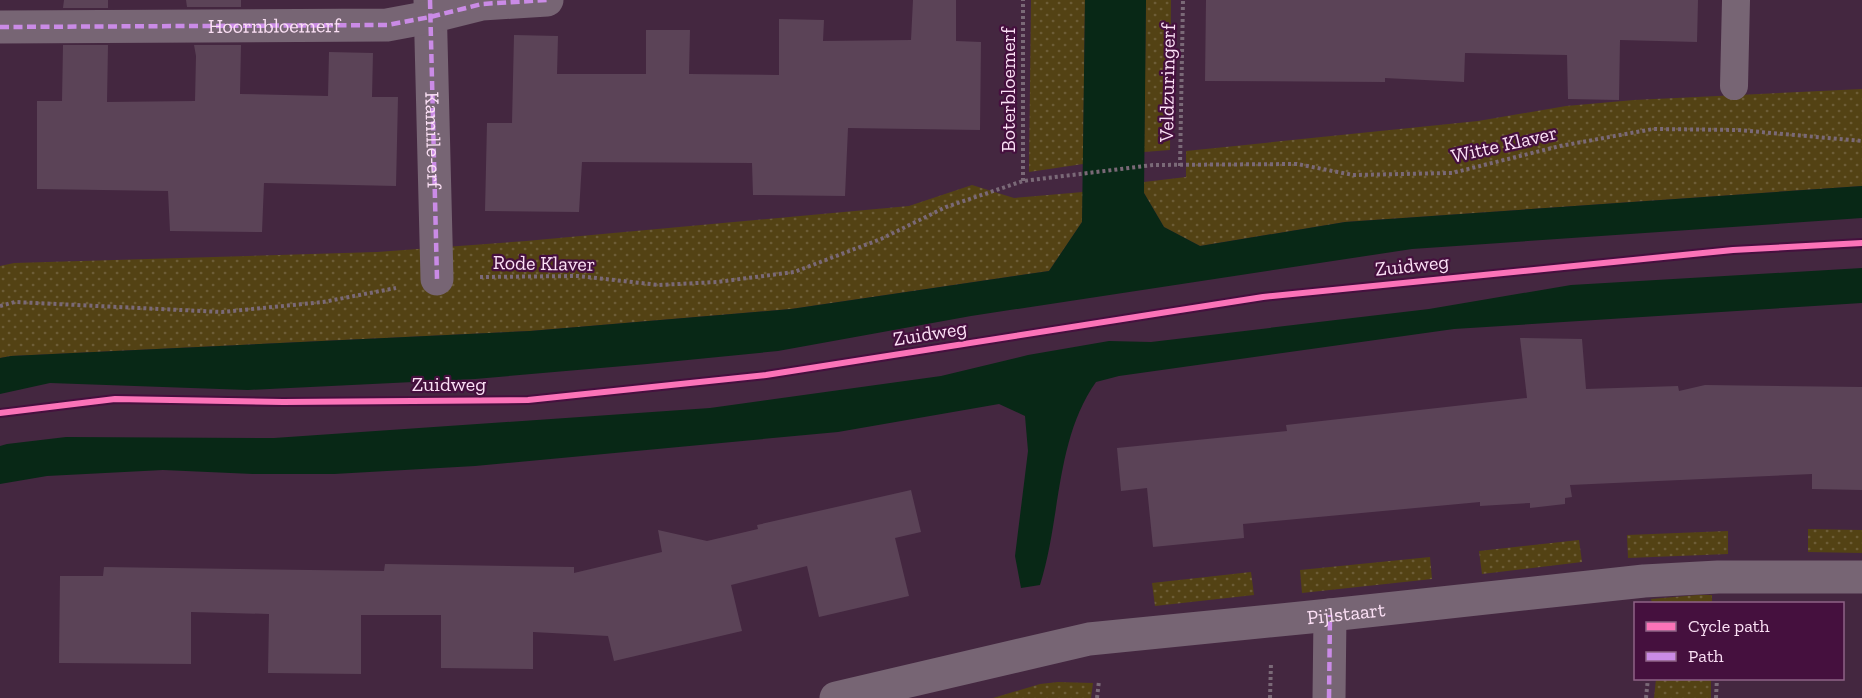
<svg xmlns="http://www.w3.org/2000/svg" width="1862" height="698" font-family="'Zilla Slab',serif">
	<defs>
		<pattern id="grass-dots" width="8" height="8" patternUnits="userSpaceOnUse" patternTransform="scale(1.5)"><rect width="8" height="8" fill="#534214"/><path d="M2 2h.1M6 6h.1" fill="none" stroke="#6d5d37" stroke-width="1.8" stroke-linecap="round"/></pattern>
	</defs>
	<rect width="100%" height="100%" fill="#442740"/>
	<path fill="url(#grass-dots)" d="M 1031,0 L 1085,0 L 1083,164 L 1029,172 Z
		M 1146,0 L 1171,0 L 1170,150 L 1144,152 Z
		M 1862,89 L 1862,186 L 1345,222 L 1200,246 L 1164,227 L 1144,193 L 1144,182 L 1186,177 L 1186,151 L 1478,121 L 1566,106 L 1634,100 Z
		M 972,185 L 1014,198 L 1083,192 L 1082,222 L 1049,271 L 791,309 L 530,331 L 11,356 L 0,358 L 0,266 L 14,263 L 377,252 L 526,241 L 909,206 Z
		M 1808,529 L 1862,530 L 1862,553 L 1808,552 Z
		M 1728,531 L 1728,554 L 1628,558 L 1627,535 Z
		M 1579,540 L 1582,562 L 1482,574 L 1479,551 Z
		M 1430,557 L 1432,579 L 1302,593 L 1300,570 Z
		M 1251,572 L 1254,595 L 1155,606 L 1152,583 Z
		M 1698,595 L 1712,595 L 1712,603 L 1652,603 L 1651,599 Z
		M 1656,679 L 1711,679 L 1711,698 L 1654,698 Z
		M 1058,682 L 1093,683 L 1091,698 L 993,698 L 1040,684 Z"/>
	<path fill="#082816" d="M 1085,0 L 1146,0 L 1144,193 L 1164,227 L 1200,246 L 1345,222 L 1862,186 L 1862,218 L 1412,249 L 971,316 L 778,351 L 647,364 L 475,379 L 248,390 L 50,383 L 0,394 L 0,358 L 11,356 L 530,331 L 791,309 L 1049,271 L 1082,222 Z
		M 1862,268 L 1862,303 L 1454,329 L 1119,376 L 1096,382 C 1055,440 1061,519 1040,585 L 1021,588 L 1015,556 L 1028,451 L 1025,416 L 999,404 L 838,432 L 475,466 L 334,474 L 253,474 L 163,470 L 47,476 L 0,484 L 0,446 L 7,444 L 66,437 L 274,438 L 710,408 L 941,376 L 1028,355 L 1109,341 L 1151,342 L 1429,309 L 1571,285 Z"/>
	<path fill="#5b4357" d="M 64,0 L 108,0 L 108,8 L 63,8 Z
		M 186,0 L 241,0 L 241,7 L 187,7 Z
		M 913,0 L 956,0 L 956,41 L 981,42 L 980,130 L 848,128 L 845,196 L 753,195 L 752,163 L 582,162 L 579,212 L 485,211 L 487,123 L 512,123 L 514,35 L 558,36 L 557,74 L 646,74 L 646,30 L 690,30 L 689,74 L 779,75 L 779,19 L 824,20 L 823,41 L 911,40 Z
		M 1206,0 L 1698,0 L 1697,42 L 1620,40 L 1619,100 L 1568,99 L 1567,55 L 1465,53 L 1464,82 L 1385,78 L 1385,82 L 1205,81 Z
		M 63,45 L 108,45 L 107,102 L 195,101 L 196,56 L 194,45 L 241,45 L 240,94 L 328,96 L 329,52 L 373,53 L 372,97 L 398,97 L 396,186 L 264,183 L 262,232 L 170,231 L 168,191 L 37,189 L 37,101 L 62,101 Z
		M 1520,338 L 1582,339 L 1586,389 L 1678,386 L 1679,391 L 1705,385 L 1862,387 L 1862,490 L 1812,489 L 1812,474 L 1570,485 L 1572,497 L 1565,498 L 1565,504 L 1530,508 L 1530,503 L 1480,506 L 1480,502 L 1243,524 L 1244,538 L 1153,547 L 1147,488 L 1121,491 L 1117,448 L 1287,431 L 1286,425 L 1527,398 Z
		M 911,490 L 921,532 L 895,538 L 909,596 L 819,617 L 807,566 L 731,585 L 742,631 L 614,661 L 608,636 L 533,632 L 533,669 L 441,668 L 441,615 L 361,615 L 361,674 L 268,673 L 269,614 L 191,612 L 191,664 L 59,663 L 60,576 L 103,576 L 104,567 L 384,571 L 385,564 L 574,567 L 574,573 L 662,552 L 658,530 L 707,541 L 758,529 L 757,525 Z"/>
	<g fill="none" stroke-linecap="round" stroke-linejoin="round">
		<path stroke="#7a6977" stroke-width="4" stroke-dasharray="3 3" stroke-linecap="butt" d="M 1180,166 L 1183,0
			M 1023,181 L 1023,0
			M 480,277 L 578,276 L 659,285 L 717,282 L 794,272 L 881,239 L 946,207 L 1023,181 L 1153,165 L 1297,164 L 1353,175 L 1452,173 L 1560,146 L 1653,129 L 1738,130 L 1862,141
			M 0,306 L 15,302 L 222,312 L 323,302 L 396,288
			M 1097,698 L 1099,681
			M 1270,698 L 1271,663
			M 1646,698 L 1648,678
			M 1716,698 L 1717,678"/>
		<path stroke="#776574" stroke-width="28" d="M 1734,86 L 1736,0"/>
		<g stroke="#776574" stroke-width="33">
			<path d="M 430,0 L 437,279"/>
			<path d="M 0,27 L 387,25 L 430,17 L 482,4 L 547,0"/>
			<path id="s1" d="M 836,698 L 1089,639 L 1330,615 L 1644,581 L 1718,577 L 1862,577"/>
			<path d="M 1329,698 L 1330,615"/>
		</g>
		<g stroke="#ca8be6" stroke-width="4.5" stroke-dasharray="9 4.5" stroke-linecap="butt">
			<path id="s2" d="M 430,0 L 437,279"/>
			<path id="s3" d="M 0,27 L 387,25 L 430,17 L 482,4 L 547,0"/>
			<path d="M 1329,698 L 1330,615"/>
		</g>
		<g stroke="#45103e" stroke-width="10">
			<path id="cycleway" d="M 0,413 L 115,399 L 283,402 L 528,400 L 766,375 L 1263,297 L 1733,250 L 1862,243"/>
		</g>
		<use href="#cycleway" stroke="#fb73b8" stroke-width="6"/>
	</g>
	<g text-anchor="middle" dominant-baseline="central" stroke-width="4.5" stroke-linejoin="round" paint-order="stroke">
		<g font-size="20" fill="#fbe0f5" stroke="#45103e">
			<text stroke="none"><textPath href="#s3" startOffset="274">Hoornbloemerf</textPath></text>
			<text transform="translate(1167 83) rotate(-89)">Veldzuringerf</text>
			<text transform="translate(1008 90) rotate(-90)">Boterbloemerf</text>
			<text stroke="none"><textPath href="#s2" startOffset="140">Kamille-erf</textPath></text>
			<text transform="translate(1504 144) rotate(-13)">Witte Klaver</text>
			<text transform="translate(544 263) rotate(1)">Rode Klaver</text>
			<text transform="translate(1412 265) rotate(-6)">Zuidweg</text>
			<text transform="translate(930 333) rotate(-9)">Zuidweg</text>
			<text x="449" y="384">Zuidweg</text>
			<text stroke="none"><textPath href="#s1" startOffset="518">Pijlstaart</textPath></text>
		</g>
	</g>
	<rect x="1634" y="602" width="210" height="78" fill="#45103e" stroke="#8e6387" stroke-width="1.5"/>
	<rect x="1646" y="622" width="30" height="9" fill="#fb73b8" stroke="#8e6387" stroke-width="1.5"/>
	<text x="1688" y="632" font-size="18" fill="#fbe0f5">Cycle path</text>
	<rect x="1646" y="652" width="30" height="9" fill="#ca8be6" stroke="#8e6387" stroke-width="1.5"/>
	<text x="1688" y="662" font-size="18" fill="#fbe0f5">Path</text>
</svg>
